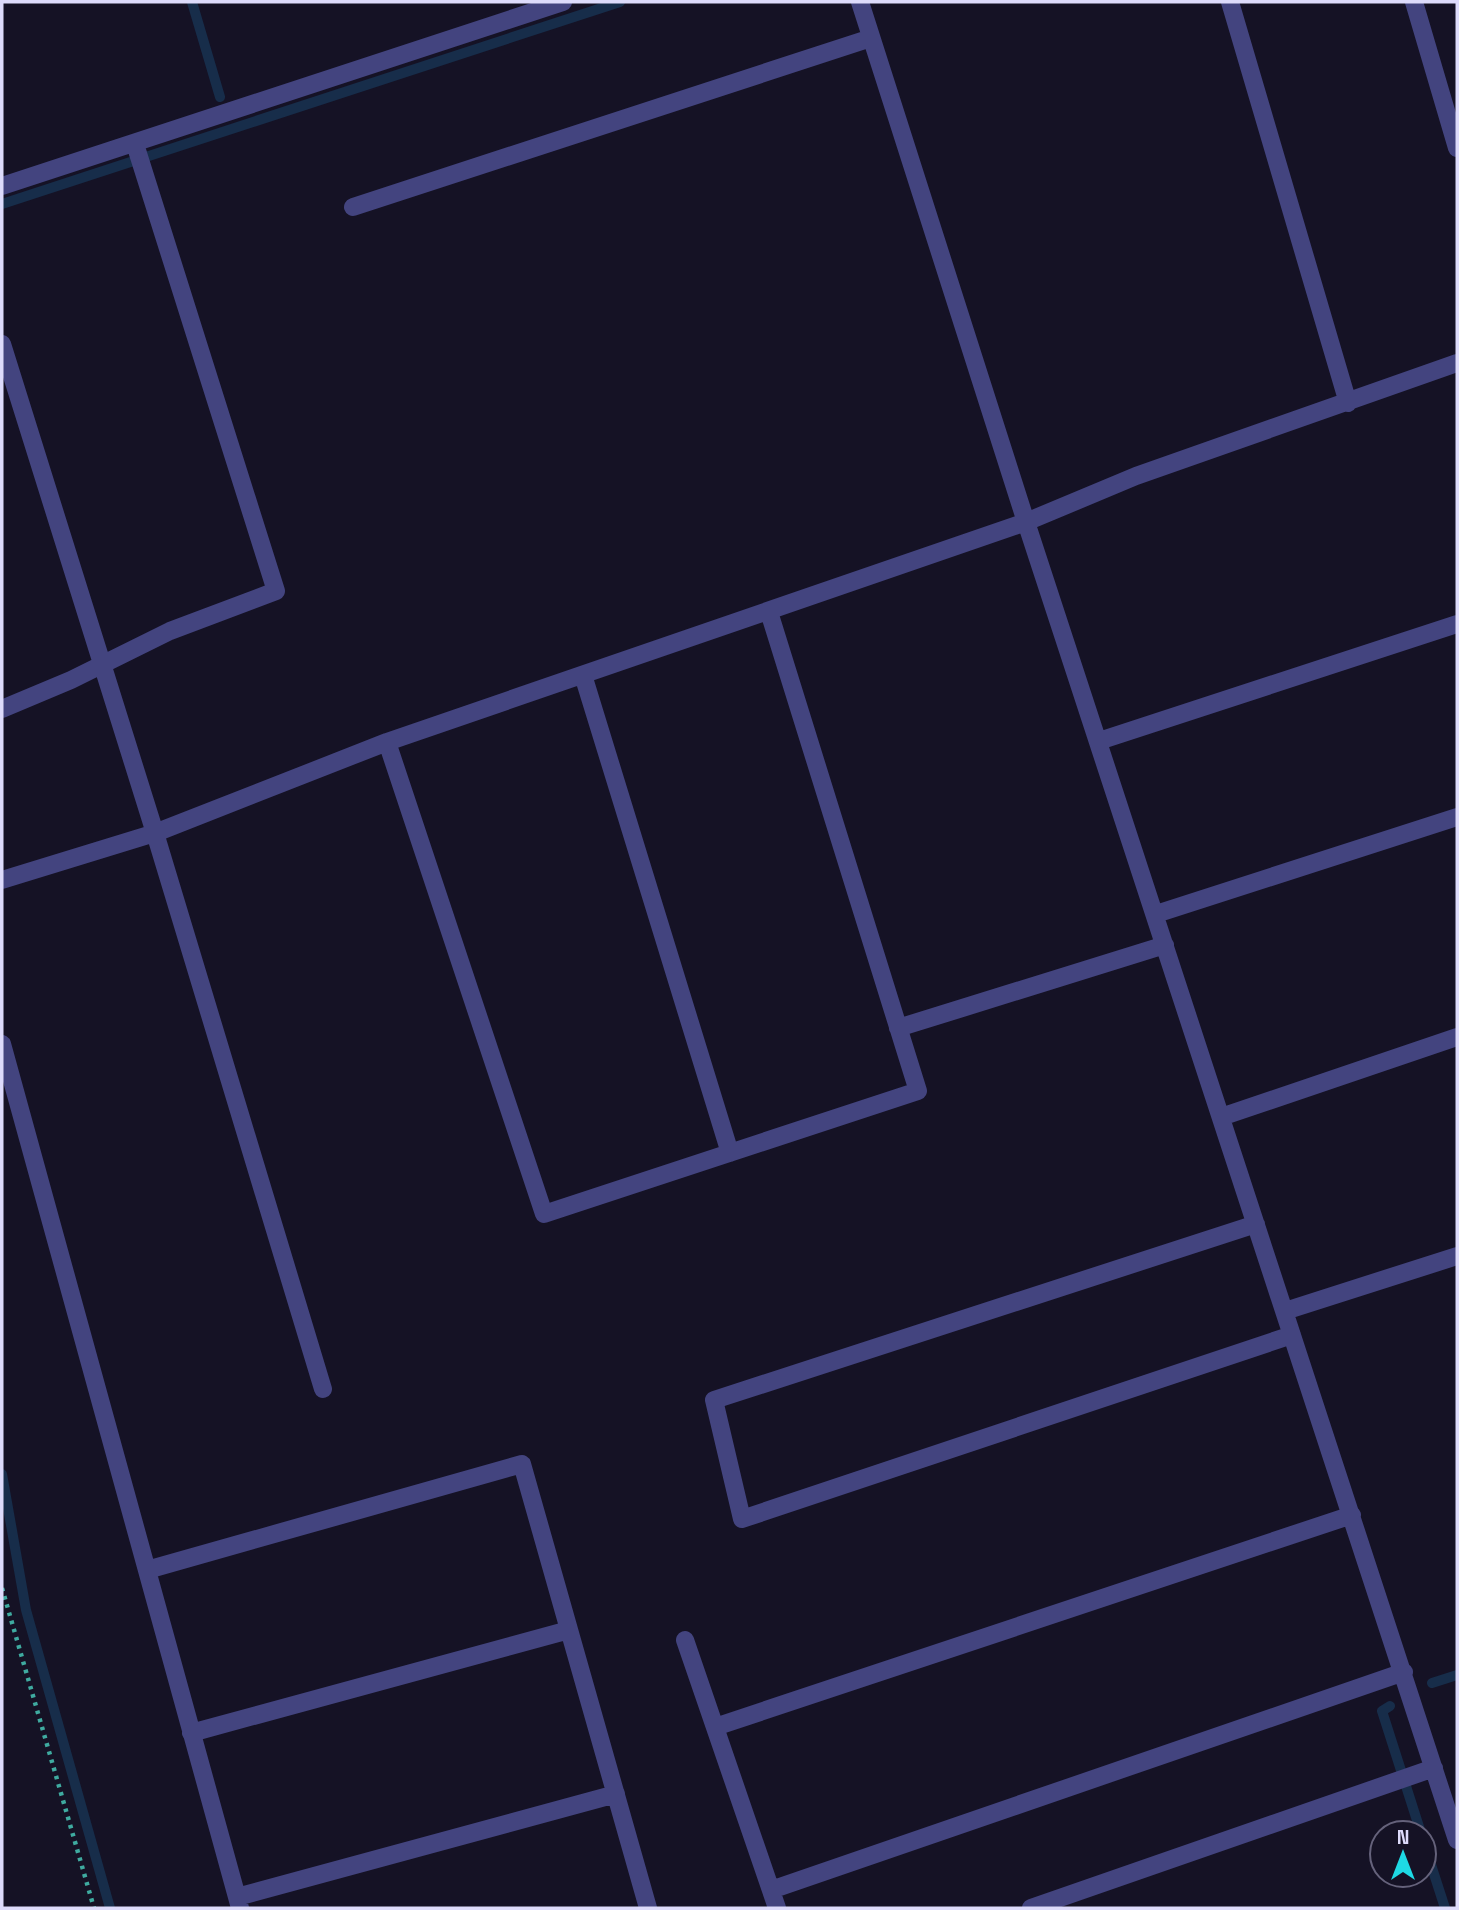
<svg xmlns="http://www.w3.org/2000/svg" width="1459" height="1910" font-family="'Space Grotesk',sans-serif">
	<rect width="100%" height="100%" fill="#151225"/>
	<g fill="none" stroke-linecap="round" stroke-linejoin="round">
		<path stroke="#172d4a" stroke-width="10" d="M 192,2 L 220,97
			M 2,204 L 620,2
			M 2,1474 L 26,1610 L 110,1908
			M 1432,1683 L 1457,1675
			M 1390,1706 L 1382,1711 L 1421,1833
			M 1424,1843 L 1445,1908"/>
		<path stroke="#3faba0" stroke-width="4.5" stroke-dasharray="3.5 5" stroke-linecap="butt" d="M 2,1588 L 94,1908"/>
		<path stroke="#43447f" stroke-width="18" d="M 860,2 L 1026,522 L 1457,1840
			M 1230,2 L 1348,403
			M 1414,2 L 1457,148
			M 2,186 L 563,2
			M 353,207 L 871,38
			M 2,344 L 155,833 L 323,1389
			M 583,675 L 730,1153
			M 2,709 L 71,680 L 170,631 L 276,591 L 135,144
			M 1099,741 L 1457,624
			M 387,742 L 544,1214 L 918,1091 L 769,612
			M 2,880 L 155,833 L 387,742 L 1026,522 L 1136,476 L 1457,363
			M 1156,914 L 1457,817
			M 898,1028 L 1165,945
			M 2,1044 L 240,1908
			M 1221,1117 L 1457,1037
			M 1256,1224 L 714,1400 L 742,1519 L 1292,1335
			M 1285,1311 L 1457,1256
			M 147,1570 L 522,1464 L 648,1908
			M 685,1640 L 777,1908
			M 715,1727 L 1352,1515
			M 191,1733 L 569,1630
			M 771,1890 L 1404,1672
			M 237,1897 L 616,1794
			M 1031,1908 L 1434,1768"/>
	</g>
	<rect width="1459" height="1910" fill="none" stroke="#dddbfb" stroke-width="7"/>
	<g transform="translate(1403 1854)"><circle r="33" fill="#151225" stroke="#65627b" stroke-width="2"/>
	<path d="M0-5L12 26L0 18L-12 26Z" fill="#1ed9e4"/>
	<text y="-10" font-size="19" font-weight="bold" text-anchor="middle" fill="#dddbfb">N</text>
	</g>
</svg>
